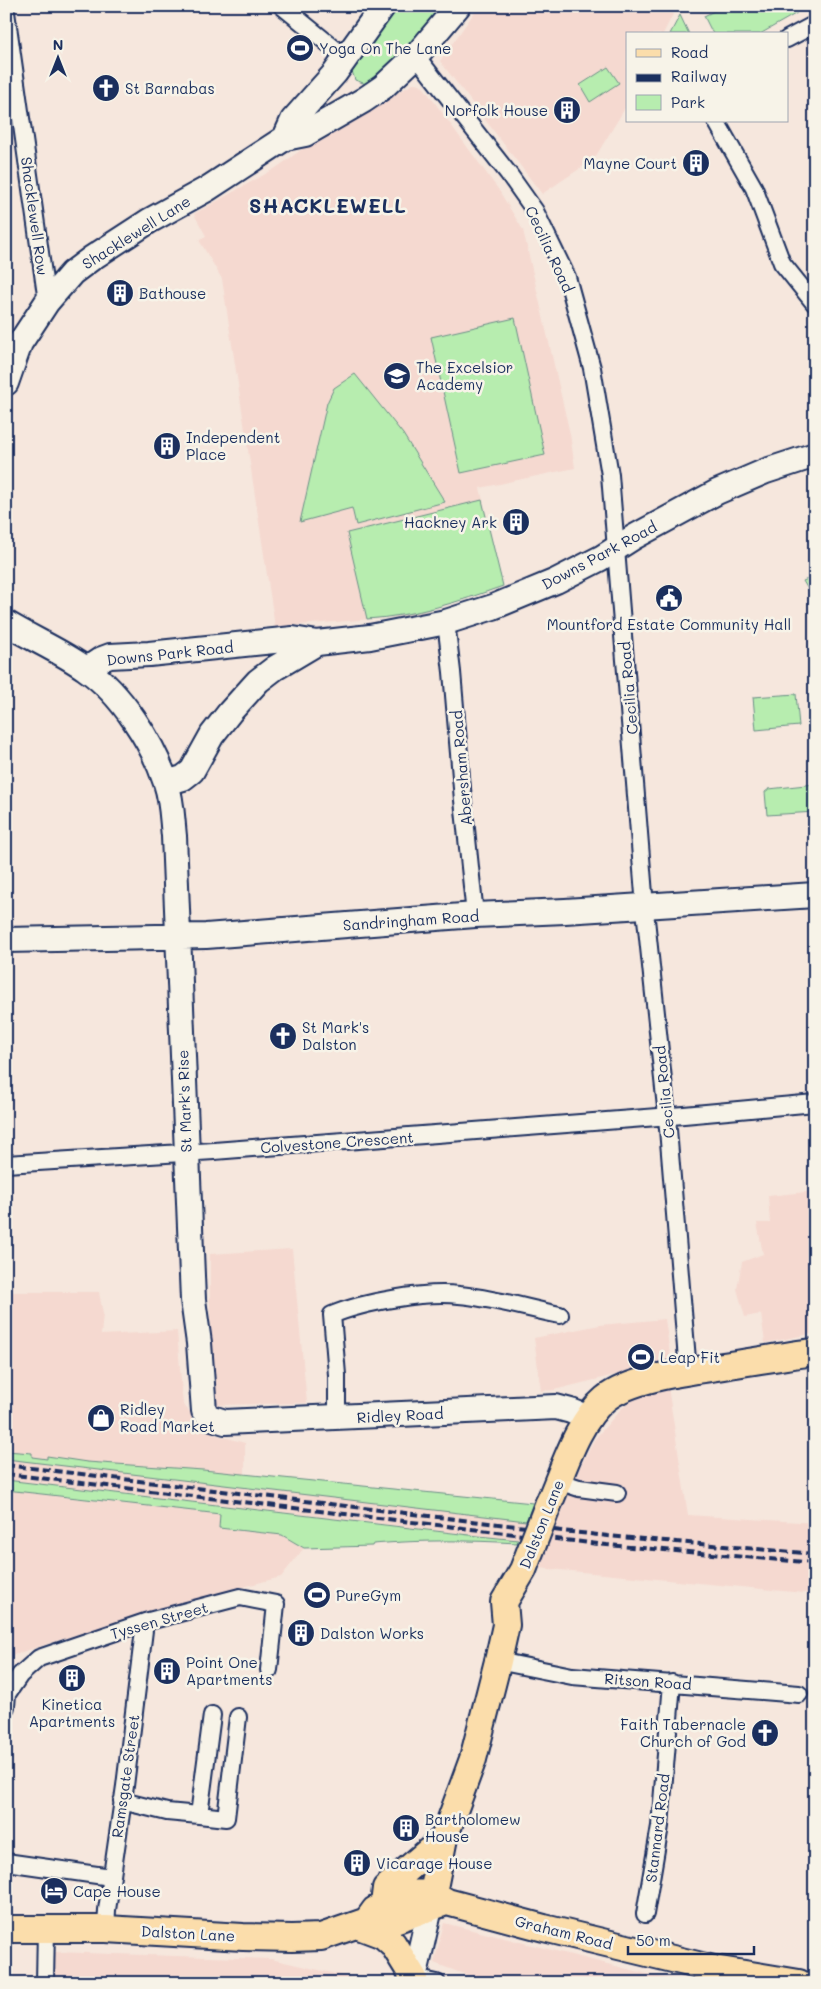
<svg xmlns="http://www.w3.org/2000/svg" width="821" height="1989" font-family="Mali,sans-serif">
	<rect width="100%" height="100%" fill="#f6e7dd"/>
	<filter id="ink" filterUnits="userSpaceOnUse"><feTurbulence type="fractalNoise" baseFrequency=".02" numOctaves="2"/><feDisplacementMap in="SourceGraphic" scale="10" xChannelSelector="R" yChannelSelector="G"/><feConvolveMatrix kernelMatrix="1 2 1 2 8 2 1 2 1" color-interpolation-filters="sRGB"/></filter>
	<g filter="url(#ink)">
		<path fill="#f5d9d0" d="M 479,6 L 677,6 L 663,34 L 627,34 L 627,105 L 594,159 L 542,194 L 440,61 Z
			M 415,83 L 420,84 L 424,88 L 498,189 L 523,230 L 570,434 L 575,468 L 480,488 L 503,586 L 420,613 L 396,617 L 275,627 L 222,279 L 199,240 L 206,236 L 194,214 L 276,168 L 323,134 Z
			M 815,1191 L 815,1333 L 765,1343 L 761,1314 L 745,1317 L 737,1289 L 742,1262 L 763,1254 L 757,1223 L 770,1223 L 768,1196 Z
			M 292,1249 L 307,1403 L 216,1405 L 210,1314 L 210,1254 Z
			M 6,1292 L 99,1292 L 103,1314 L 101,1335 L 177,1331 L 183,1405 L 213,1434 L 245,1443 L 245,1474 L 533,1503 L 518,1540 L 6,1480 Z
			M 665,1319 L 671,1361 L 554,1390 L 541,1391 L 534,1338 L 600,1325 Z
			M 668,1387 L 688,1515 L 815,1523 L 815,1594 L 539,1568 L 578,1471 L 594,1440 L 620,1410 L 638,1395 Z
			M 6,1490 L 220,1514 L 219,1528 L 282,1535 L 304,1548 L 281,1577 L 162,1608 L 6,1657 Z
			M 444,1923 L 679,1982 L 679,1983 L 488,1983 L 434,1963 Z
			M 53,1952 L 271,1959 L 375,1983 L 51,1983 Z"/>
		<path fill="#b7edaf" stroke="#698e86" d="M 395,6 L 440,6 C 421,31 396,71 366,84 L 355,80 L 352,71 L 354,61 Z
			M 724,6 L 793,6 L 797,13 L 760,34 L 713,34 L 704,16 Z
			M 680,15 L 689,34 L 670,34 Z
			M 608,67 L 619,83 L 590,102 L 580,85 Z
			M 515,318 L 545,455 L 461,473 L 431,337 Z
			M 355,374 L 403,434 L 445,502 L 356,525 L 352,508 L 300,522 L 327,403 L 334,388 Z
			M 482,500 L 503,586 C 458,602 415,616 367,619 L 347,533 Z
			M 815,576 L 815,594 L 809,591 L 803,581 Z
			M 796,694 L 799,726 L 756,730 L 753,697 Z
			M 815,784 L 815,812 L 767,815 L 765,792 L 769,789 Z
			M 6,1451 L 32,1453 L 32,1457 L 47,1459 L 47,1456 L 87,1462 L 203,1470 L 533,1503 L 526,1521 L 6,1459 Z
			M 6,1480 L 469,1535 L 518,1540 L 517,1543 C 469,1540 421,1540 373,1544 L 372,1546 L 304,1548 L 282,1535 L 219,1528 L 220,1514 L 6,1490 Z"/>
		<g fill="none" stroke-linecap="round" stroke-linejoin="round">
			<g stroke="#1b2f5e" stroke-width="20">
				<path id="street" d="M 282,6 L 346,58
					M 6,12 L 47,302
					M 787,39 L 815,24
					M 416,56 L 508,173 L 535,211 L 567,277 L 592,368 L 610,475 L 646,919 L 667,1117 L 688,1372
					M 716,121 L 754,188 L 782,263 L 815,304
					M 446,622 L 452,672 L 463,800 L 475,915
					M 6,1164 L 214,1151 L 684,1115 L 815,1103
					M 337,1417 L 337,1375 L 332,1315 C 363,1302 425,1291 459,1295 C 493,1298 526,1308 560,1315
					M 558,1481 L 579,1488 L 617,1493
					M 498,1661 L 572,1676 L 799,1694
					M 6,1707 L 7,1694 L 20,1675 L 39,1658 L 145,1622 L 240,1597 L 276,1604 L 269,1670
					M 122,1801 L 167,1812 L 199,1815 L 212,1715
					M 199,1815 L 226,1818 L 238,1717
					M 6,1862 L 111,1877
					M 645,1914 L 660,1826 L 672,1683
					M 106,1929 L 107,1910 L 125,1786 L 145,1622
					M 414,1978 L 437,1983
					M 45,1983 L 46,1928"/>
			</g>
			<g stroke="#1b2f5e" stroke-width="28">
				<path id="secondary" d="M 285,138 L 293,120 L 335,73 L 383,6
					M 6,383 L 20,343 L 47,302 L 72,273 L 92,258 L 149,221 L 207,189 L 285,138 L 305,134 L 364,100 L 383,87 L 416,56 L 458,6
					M 6,623 C 32,639 61,651 86,669 C 121,693 153,743 166,783 C 172,800 172,818 174,836 L 193,1300 L 199,1343 L 204,1411 L 209,1417 L 225,1422 L 556,1407 L 571,1411 L 589,1418
					M 87,669 L 102,659 L 110,656 L 149,654 L 293,639 L 317,643 L 370,637 L 446,622 L 493,607 L 556,581 L 601,558 L 634,537 L 717,492 L 766,471 L 815,455
					M 166,783 L 183,778 L 192,771 L 212,735 L 230,712 L 258,681 L 275,668 L 317,643
					M 6,940 L 206,936 L 475,915 L 565,911 L 815,895
					M 413,1983 L 430,1908"/>
			</g>
			<g stroke="#1b2f5e" stroke-width="30">
				<path id="primary" d="M 548,1505 C 563,1472 576,1423 605,1399 C 633,1376 700,1370 736,1364 C 762,1360 788,1355 815,1352
					M 384,1904 L 386,1888 L 444,1838
					M 430,1908 L 444,1838 L 473,1759 L 498,1661 L 506,1625 L 504,1602 L 523,1570 L 533,1544
					M 367,1921 L 383,1924 L 446,1902
					M 359,1926 L 383,1935 L 393,1944 L 414,1978
					M 6,1929 L 106,1929 L 243,1937 L 292,1938 L 321,1937 L 367,1921 L 375,1910 L 403,1894 L 432,1893 L 447,1902 L 544,1928 L 714,1969 L 799,1983"/>
			</g>
			<use href="#street" stroke="#f7f3e8" stroke-width="16"/>
			<use href="#secondary" stroke="#f7f3e8" stroke-width="24"/>
			<use href="#primary" stroke="#fbddab" stroke-width="26"/>
			<path stroke="#1b2f5e" stroke-width="4" stroke-dasharray="8 4" stroke-linecap="butt" d="M 6,1465 L 471,1521 L 608,1536 L 815,1554
				M 6,1474 L 607,1545 L 815,1563"/>
			<g stroke="#1b2f5e" stroke-width="30" stroke-linecap="butt">
				<path id="primary-bridge" d="M 533,1544 L 548,1505"/>
			</g>
			<use href="#primary-bridge" stroke="#fbddab" stroke-width="26"/>
		</g>
	</g>
	<defs>
		<g id="stadium-disc" transform="scale(1.4375)"><circle r="9.5" fill="#1b2f5e" stroke="#f7f3e8"/><path d="M0-5a6.5 5 0 1 0 0 10a6.5 5 0 1 0 0-10ZM-3.5-1.8h7v3.6h-7Z" fill="#fff"/></g>
		<g id="church-disc" transform="scale(1.4375)"><circle r="9.5" fill="#1b2f5e" stroke="#f7f3e8"/><path d="M-1.2-6h2.4v3.5h3.3v2.4h-3.3V6h-2.4V-.1h-3.3v-2.4h3.3Z" fill="#fff"/></g>
		<g id="building-disc" transform="scale(1.4375)"><circle r="9.5" fill="#1b2f5e" stroke="#f7f3e8"/><path d="M-4-6H4V6H1V3H-1V6H-4ZM-2.5-4.3h1.7v1.8h-1.7ZM.8-4.3h1.7v1.8H.8ZM-2.5-1h1.7V.8h-1.7ZM.8-1h1.7V.8H.8Z" fill="#fff"/></g>
		<g id="school-disc" transform="scale(1.4375)"><circle r="9.5" fill="#1b2f5e" stroke="#f7f3e8"/><path d="M0-5L7-2L0 1L-7-2ZM-4 1L0 2.5L4 1V4Q0 6-4 4Z" fill="#fff"/></g>
		<g id="civic-disc" transform="scale(1.4375)"><circle r="9.5" fill="#1b2f5e" stroke="#f7f3e8"/><path d="M-.6-6.5H3V-4.5H.6V-3L4-1V1h2V6H-6V1h2V-1L-.6-3ZM-1.2 2.5V6h2.4V2.5Z" fill="#fff"/></g>
		<g id="shop-disc" transform="scale(1.4375)"><circle r="9.5" fill="#1b2f5e" stroke="#f7f3e8"/><path d="M-5-2.5h2.3a2.7 3.5 0 0 1 5.4 0H5L5.5 6h-11ZM-1.5-2.5h3a1.5 2.3 0 0 0-3 0Z" fill="#fff"/></g>
		<g id="hotel-disc" transform="scale(1.4375)"><circle r="9.5" fill="#1b2f5e" stroke="#f7f3e8"/><path d="M-6-4.5h1.5V1H6V5H4.5V3h-9V5H-6ZM-4 0a1.8 1.8 0 1 1 3.6 0ZM.5 0V-2.5h3Q6-2.5 6 0Z" fill="#fff"/></g>
	</defs>
	<g fill-rule="evenodd">
		<use href="#stadium-disc" x="300" y="48"/>
		<use href="#church-disc" x="106" y="88"/>
		<use href="#building-disc" x="567" y="110"/>
		<use href="#building-disc" x="696" y="163"/>
		<use href="#building-disc" x="120" y="293"/>
		<use href="#school-disc" x="397" y="376"/>
		<use href="#building-disc" x="167" y="446"/>
		<use href="#building-disc" x="516" y="522"/>
		<use href="#civic-disc" x="669" y="598"/>
		<use href="#church-disc" x="283" y="1036"/>
		<use href="#stadium-disc" x="641" y="1357"/>
		<use href="#shop-disc" x="101" y="1418"/>
		<use href="#stadium-disc" x="317" y="1595"/>
		<use href="#building-disc" x="301" y="1633"/>
		<use href="#building-disc" x="167" y="1671"/>
		<use href="#building-disc" x="72" y="1678"/>
		<use href="#church-disc" x="765" y="1733"/>
		<use href="#building-disc" x="406" y="1828"/>
		<use href="#building-disc" x="357" y="1863"/>
		<use href="#hotel-disc" x="54" y="1891"/>
	</g>
	<g text-anchor="middle" dominant-baseline="central" stroke-width="5" stroke-linejoin="round" paint-order="stroke">
		<g font-size="15" fill="#1b2f5e" stroke="#f7f3e8" text-anchor="start">
			<text x="319" y="48">Yoga On The Lane</text>
			<text x="125" y="88">St Barnabas</text>
			<text x="548" y="110" text-anchor="end">Norfolk House</text>
			<text x="677" y="163" text-anchor="end">Mayne Court</text>
			<text x="139" y="293">Bathouse</text>
			<text x="416" y="367">The Excelsior<tspan x="416" dy="17">Academy</tspan></text>
			<text x="186" y="437">Independent<tspan x="186" dy="17">Place</tspan></text>
			<text x="497" y="522" text-anchor="end">Hackney Ark</text>
			<text x="669" y="624" text-anchor="middle">Mountford Estate Community Hall</text>
			<text x="302" y="1027">St Mark's<tspan x="302" dy="17">Dalston</tspan></text>
			<text x="660" y="1357">Leap Fit</text>
			<text x="120" y="1409">Ridley<tspan x="120" dy="17">Road Market</tspan></text>
			<text x="336" y="1595">PureGym</text>
			<text x="320" y="1633">Dalston Works</text>
			<text x="186" y="1662">Point One<tspan x="186" dy="17">Apartments</tspan></text>
			<text x="72" y="1704" text-anchor="middle">Kinetica<tspan x="72" dy="17">Apartments</tspan></text>
			<text x="746" y="1724" text-anchor="end">Faith Tabernacle<tspan x="746" dy="17">Church of God</tspan></text>
			<text x="425" y="1819">Bartholomew<tspan x="425" dy="17">House</tspan></text>
			<text x="376" y="1863">Vicarage House</text>
			<text x="73" y="1891">Cape House</text>
		</g>
		<g font-size="15" fill="#1b2f5e" stroke="#f7f3e8">
			<text transform="translate(35 216) rotate(82)">Shacklewell Row</text>
			<text transform="translate(136 232) rotate(-32)">Shacklewell Lane</text>
			<text transform="translate(550 249) rotate(65)">Cecilia Road</text>
			<text transform="translate(599 555) rotate(-28)">Downs Park Road</text>
			<text transform="translate(170 653) rotate(-6)">Downs Park Road</text>
			<text transform="translate(628 688) rotate(-95)">Cecilia Road</text>
			<text transform="translate(461 768) rotate(-95)">Abersham Road</text>
			<text transform="translate(411 920) rotate(-4)">Sandringham Road</text>
			<text transform="translate(664 1092) rotate(-96)">Cecilia Road</text>
			<text transform="translate(184 1101) rotate(-92)">St Mark's Rise</text>
			<text transform="translate(337 1142) rotate(-4)">Colvestone Crescent</text>
			<text transform="translate(400 1415) rotate(-3)">Ridley Road</text>
			<text transform="translate(541 1524) rotate(-68)">Dalston Lane</text>
			<text transform="translate(159 1620) rotate(-16)">Tyssen Street</text>
			<text transform="translate(648 1681) rotate(4)">Ritson Road</text>
			<text transform="translate(125 1776) rotate(-82)">Ramsgate Street</text>
			<text transform="translate(657 1828) rotate(-83)">Stannard Road</text>
			<text transform="translate(564 1932) rotate(14)">Graham Road</text>
			<text transform="translate(188 1933) rotate(3)">Dalston Lane</text>
		</g>
		<g font-size="20" font-weight="bold" letter-spacing="1" fill="#1b2f5e" stroke="#f7f3e8">
			<text x="328" y="205">SHACKLEWELL</text>
		</g>
	</g>
	<rect width="821" height="1989" fill="none" stroke="#f7f3e8" stroke-width="25"/>
	<rect x="12" y="12" width="796" height="1964" fill="none" stroke="#1b2f5e" stroke-width="2" filter="url(#ink)"/>
	<rect x="626" y="32" width="162" height="90" fill="#f7f3e8" stroke="#9fa5b1"/>
	<rect x="636" y="49" width="25" height="8" fill="#fbddab" stroke="#9fa5b1"/>
	<text x="671" y="58" font-size="15" fill="#1b2f5e">Road</text>
	<rect x="636" y="74" width="25" height="8" fill="#1b2f5e" stroke="#9fa5b1"/>
	<text x="671" y="82" font-size="15" fill="#1b2f5e">Railway</text>
	<rect x="636" y="95" width="25" height="15" fill="#b7edaf" stroke="#9fa5b1"/>
	<text x="671" y="108" font-size="15" fill="#1b2f5e">Park</text>
	<g transform="translate(58 58)" stroke="#f7f3e8" stroke-width="4" paint-order="stroke">
	<path d="M0-4L9 19L0 12L-9 19Z" fill="#1b2f5e"/>
	<text y="-8" font-size="14" font-weight="bold" text-anchor="middle" fill="#1b2f5e">N</text>
	</g>
	<path d="M628 1946v8h126v-8" fill="none" stroke="#1b2f5e" stroke-width="2.5"/>
	<text x="636" y="1946" font-size="15" fill="#1b2f5e" stroke="#f7f3e8" stroke-width="4" paint-order="stroke">50 m</text>
</svg>
